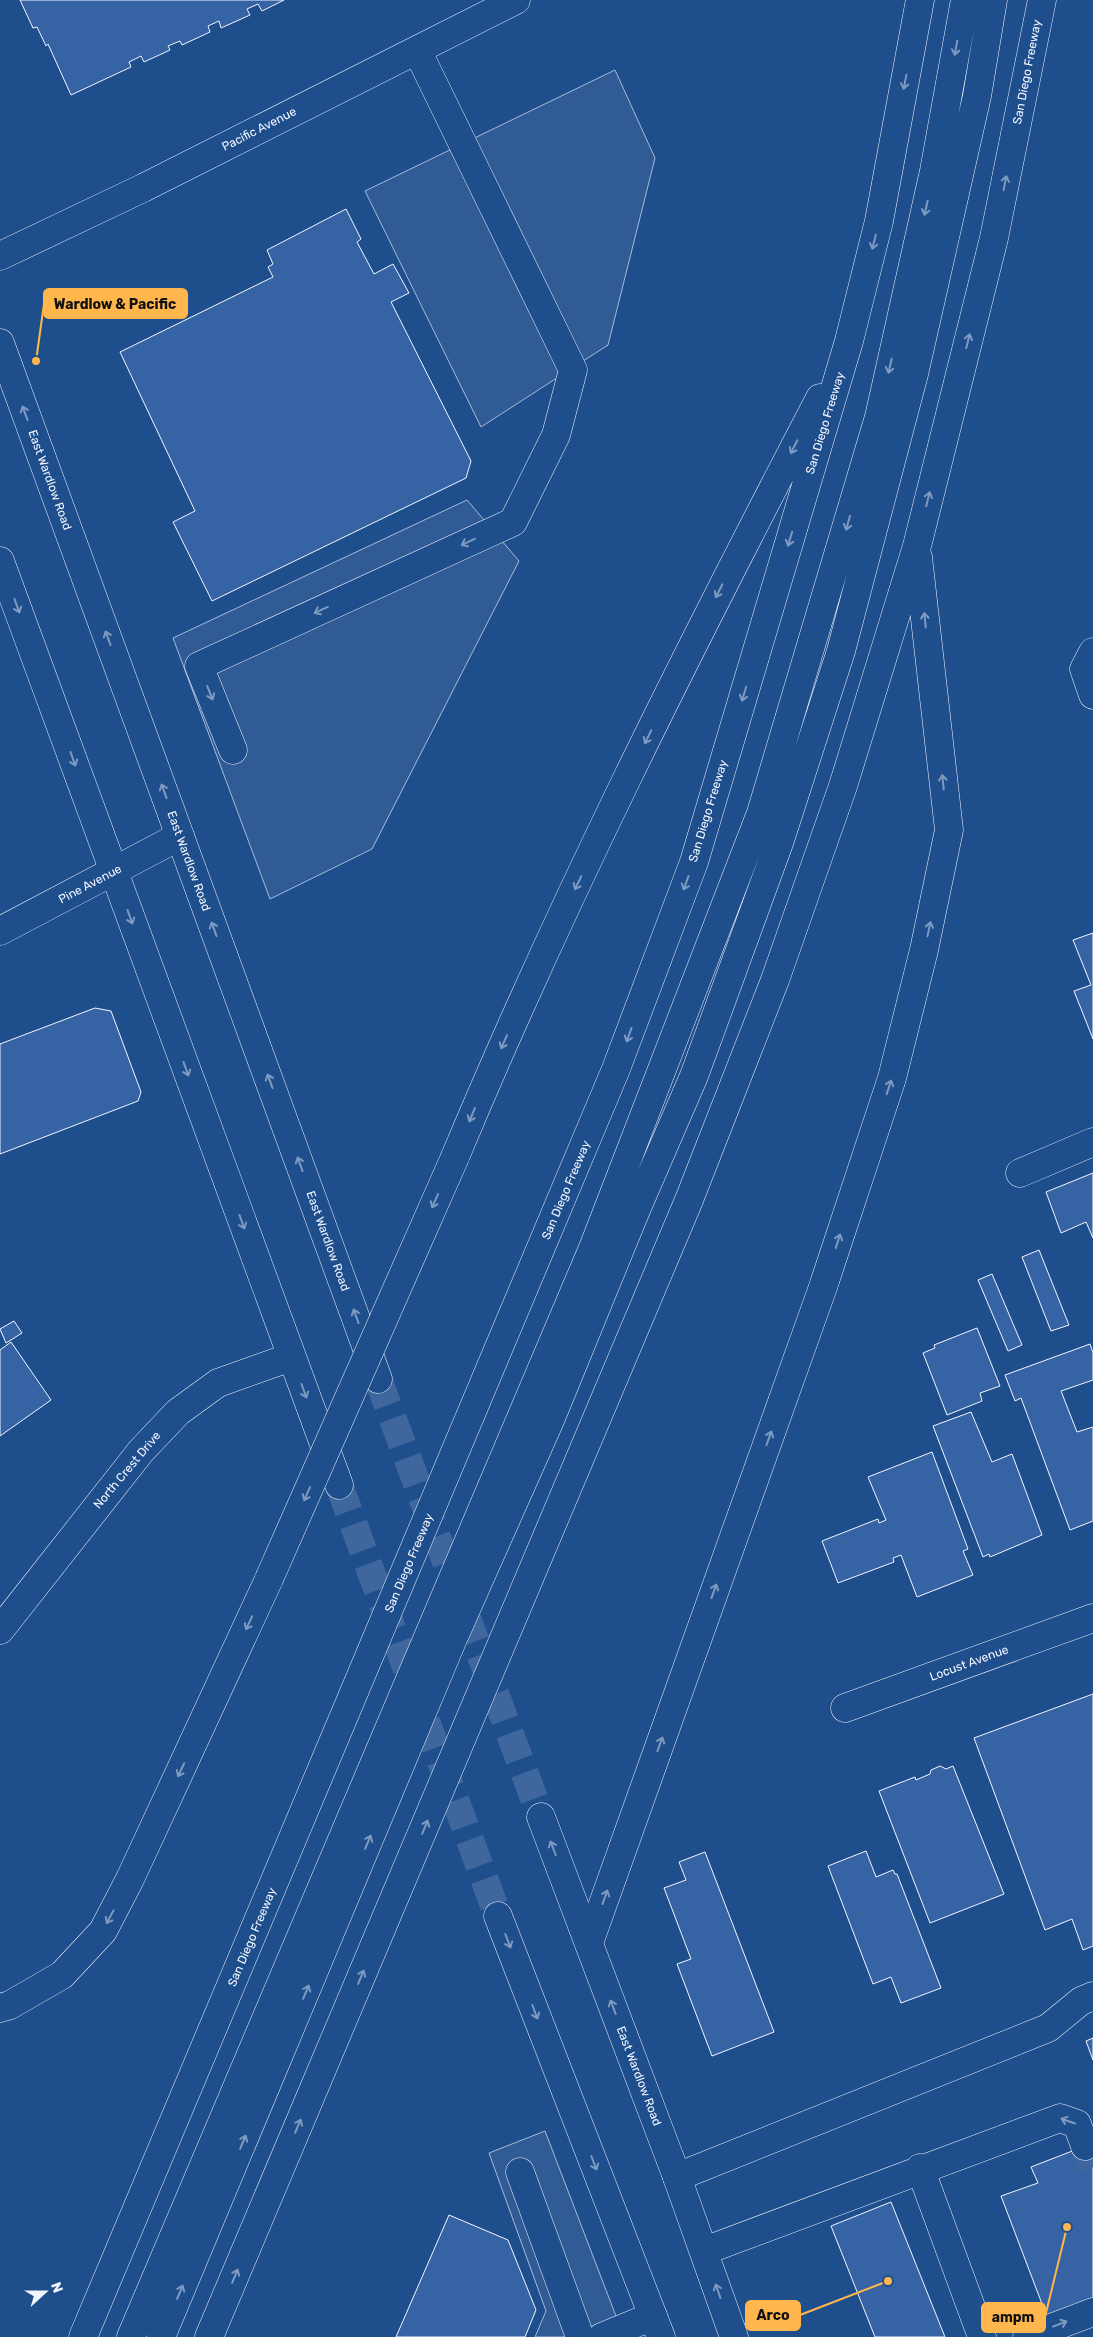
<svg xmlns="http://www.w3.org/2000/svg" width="1093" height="2337" font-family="Rubik,sans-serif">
	<rect width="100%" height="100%" fill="#1f4e8c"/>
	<path fill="#305b95" stroke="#a8bbd7" d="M 615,70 L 655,158 L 608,345 L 481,427 L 365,191 Z
		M 467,500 L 519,561 L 372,849 L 270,899 L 173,638 Z
		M 545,2131 L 624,2337 L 535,2337 L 546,2311 L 489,2153 Z"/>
	<path fill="#3563a3" stroke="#f2f6ff" d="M 20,0 L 284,0 L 262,11 L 258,4 L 247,9 L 250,15 L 221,28 L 219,21 L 208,26 L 210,32 L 182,45 L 180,41 L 168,46 L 170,50 L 144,62 L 141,56 L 129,62 L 131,67 L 71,95 L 48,44 L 46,46 L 37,27 L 33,28 Z
		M 346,209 L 361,239 L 357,242 L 374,274 L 393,264 L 409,293 L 391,302 L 471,461 L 466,478 L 212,601 L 173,522 L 195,511 L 120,352 L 273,277 L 268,267 L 273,264 L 267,250 Z
		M 1093,933 L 1093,1039 L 1074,991 L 1091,985 L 1073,940 Z
		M 95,1008 L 111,1011 L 141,1092 L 138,1101 L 0,1154 L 0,1044 Z
		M 1093,1173 L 1093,1238 L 1086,1222 L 1061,1233 L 1046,1192 Z
		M 1039,1250 L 1069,1325 L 1051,1331 L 1022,1257 Z
		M 992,1274 L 1022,1345 L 1008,1351 L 978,1280 Z
		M 14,1321 L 22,1333 L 6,1343 L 0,1329 Z
		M 977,1328 L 1000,1386 L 980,1393 L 982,1401 L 947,1415 L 923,1353 L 935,1348 L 934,1345 Z
		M 11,1342 L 51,1400 L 0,1436 L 0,1350 Z
		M 1090,1344 L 1093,1353 L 1093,1380 L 1061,1391 L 1077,1432 L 1093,1427 L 1093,1521 L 1070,1530 L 1021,1398 L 1015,1401 L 1005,1375 Z
		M 971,1412 L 992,1462 L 1012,1454 L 1042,1535 L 990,1557 L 989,1554 L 983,1557 L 933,1426 Z
		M 932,1452 L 968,1549 L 963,1551 L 973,1575 L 917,1597 L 901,1555 L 893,1558 L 894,1562 L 838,1583 L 822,1541 L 878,1519 L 879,1523 L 886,1520 L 868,1477 Z
		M 1093,1694 L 1093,1946 L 1083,1950 L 1072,1919 L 1045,1930 L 974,1738 Z
		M 940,1766 L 946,1769 L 953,1766 L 1004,1894 L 930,1923 L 879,1791 L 915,1777 L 916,1780 L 930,1774 L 931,1770 Z
		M 866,1851 L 876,1877 L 893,1870 L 895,1874 L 897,1874 L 941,1988 L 901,2003 L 891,1977 L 873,1984 L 828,1866 Z
		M 705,1852 L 774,2032 L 712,2056 L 677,1964 L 691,1959 L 664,1888 L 686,1880 L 679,1862 Z
		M 1093,2038 L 1093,2060 L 1086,2041 Z
		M 1093,2143 L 1093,2299 L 1047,2317 L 1001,2196 L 1038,2183 L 1031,2167 Z
		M 891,2202 L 945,2337 L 875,2337 L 831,2226 Z
		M 449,2215 L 508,2240 L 536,2310 L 525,2337 L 396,2337 Z"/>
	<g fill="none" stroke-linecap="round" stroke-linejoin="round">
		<path stroke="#3f679d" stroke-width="28" stroke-dasharray="28 14" stroke-linecap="butt" d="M 1085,2146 L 1093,2167"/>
		<path stroke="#3f679d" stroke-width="28" stroke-dasharray="28 14" stroke-linecap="butt" d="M 378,1379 L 541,1817
			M 339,1485 L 498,1916"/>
		<g stroke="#f2f6ff" stroke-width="29">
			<path id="minor" d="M 0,256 L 143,188 L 516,0
				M 1093,652 L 1084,669 L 1093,695
				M 233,750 L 199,666 L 513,522 L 556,435 L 573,370 L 417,50
				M 0,931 L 180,836
				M 1020,1173 L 1093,1142
				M 0,1630 L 141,1451 L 178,1412 L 218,1383 L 291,1357
				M 845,1708 L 1093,1618
				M 920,2168 L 982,2337
				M 520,2172 L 580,2337
				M 677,2177 L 1048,2028 L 1081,2001 L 1093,1996
				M 704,2251 L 1060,2118 L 1077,2124 L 1085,2146
				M 602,2337 L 653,2316
				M 1027,2337 L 1093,2312"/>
		</g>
		<g stroke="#f2f6ff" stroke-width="29">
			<path id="major" d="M 0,343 L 378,1379
				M 0,561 L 339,1485
				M 541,1817 L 677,2177 L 734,2337
				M 498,1916 L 661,2337"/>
		</g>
		<g stroke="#f2f6ff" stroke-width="29">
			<path id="highway" d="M 455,1157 C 563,898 690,647 820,398
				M 589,1943 L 823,1287 L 892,1078 L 924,950 L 949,830 L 918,557
				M 0,2008 L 10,2005 L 62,1975 L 103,1931 L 130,1879 L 269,1579
				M 83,2337 L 616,1069 L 694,862 L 849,341 L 879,221 L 920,0
				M 131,2337 L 593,1248 L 761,813 L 879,417 L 934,171 L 965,0
				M 161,2337 L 452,1641 L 551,1418 L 636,1210 L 694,1076 L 779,843 L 841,651 L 914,374 L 977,96 L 993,0
				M 209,2337 L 689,1200 L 775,980 L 843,786 L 917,546 L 994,238 L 1042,0"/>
		</g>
		<use href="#minor" stroke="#1f4e8c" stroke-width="28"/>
		<use href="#major" stroke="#1f4e8c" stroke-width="28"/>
		<use href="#highway" stroke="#1f4e8c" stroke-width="28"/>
		<g stroke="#f2f6ff" stroke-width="29" stroke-linecap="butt">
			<path id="highway-bridge" d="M 269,1579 L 455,1157"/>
		</g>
		<use href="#highway-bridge" stroke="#1f4e8c" stroke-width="28"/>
	</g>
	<defs><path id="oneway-shaft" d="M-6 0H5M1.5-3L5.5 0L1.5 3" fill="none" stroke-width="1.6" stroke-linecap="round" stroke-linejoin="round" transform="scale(1.25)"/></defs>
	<g stroke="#7e9ac0">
		<use href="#oneway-shaft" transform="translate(956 48) rotate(100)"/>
		<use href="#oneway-shaft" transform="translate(905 82) rotate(101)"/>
		<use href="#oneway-shaft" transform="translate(1005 183) rotate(-79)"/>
		<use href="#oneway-shaft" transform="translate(926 208) rotate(103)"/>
		<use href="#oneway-shaft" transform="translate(874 242) rotate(104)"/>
		<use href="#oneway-shaft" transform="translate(968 341) rotate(-76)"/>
		<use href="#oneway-shaft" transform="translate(890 366) rotate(103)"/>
		<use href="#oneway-shaft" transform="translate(25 413) rotate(-110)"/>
		<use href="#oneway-shaft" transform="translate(794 447) rotate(117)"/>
		<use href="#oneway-shaft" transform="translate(928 499) rotate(-76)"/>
		<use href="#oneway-shaft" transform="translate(848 523) rotate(106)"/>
		<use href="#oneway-shaft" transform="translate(790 539) rotate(107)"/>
		<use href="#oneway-shaft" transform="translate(468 542) rotate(155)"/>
		<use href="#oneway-shaft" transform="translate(719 591) rotate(117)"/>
		<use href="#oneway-shaft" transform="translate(17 606) rotate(70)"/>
		<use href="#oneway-shaft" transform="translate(321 610) rotate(155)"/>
		<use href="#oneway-shaft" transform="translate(925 620) rotate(-96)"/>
		<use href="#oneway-shaft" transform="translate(108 638) rotate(-110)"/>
		<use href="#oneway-shaft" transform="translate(210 693) rotate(68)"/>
		<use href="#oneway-shaft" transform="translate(744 694) rotate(107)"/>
		<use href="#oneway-shaft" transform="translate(648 737) rotate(116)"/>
		<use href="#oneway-shaft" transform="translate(73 759) rotate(70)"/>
		<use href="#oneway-shaft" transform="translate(943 782) rotate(-96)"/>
		<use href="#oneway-shaft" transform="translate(164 791) rotate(-110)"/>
		<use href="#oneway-shaft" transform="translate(578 883) rotate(116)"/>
		<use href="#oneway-shaft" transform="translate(686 883) rotate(110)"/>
		<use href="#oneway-shaft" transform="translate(130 917) rotate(70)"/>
		<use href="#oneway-shaft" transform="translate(214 929) rotate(-110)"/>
		<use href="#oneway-shaft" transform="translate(929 929) rotate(-78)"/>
		<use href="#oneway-shaft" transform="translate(629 1035) rotate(110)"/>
		<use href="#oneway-shaft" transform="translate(504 1042) rotate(114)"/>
		<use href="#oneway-shaft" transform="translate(186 1069) rotate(70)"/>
		<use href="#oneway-shaft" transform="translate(270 1081) rotate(-110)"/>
		<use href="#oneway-shaft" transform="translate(889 1087) rotate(-72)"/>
		<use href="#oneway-shaft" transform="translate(472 1115) rotate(113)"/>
		<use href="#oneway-shaft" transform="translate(300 1164) rotate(-110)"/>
		<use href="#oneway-shaft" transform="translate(435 1201) rotate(114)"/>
		<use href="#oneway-shaft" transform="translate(242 1222) rotate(70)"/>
		<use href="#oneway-shaft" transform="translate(838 1241) rotate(-72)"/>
		<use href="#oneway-shaft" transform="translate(356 1316) rotate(-110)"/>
		<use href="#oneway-shaft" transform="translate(304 1391) rotate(70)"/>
		<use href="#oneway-shaft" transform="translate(769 1438) rotate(-70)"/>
		<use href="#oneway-shaft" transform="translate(307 1494) rotate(114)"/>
		<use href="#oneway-shaft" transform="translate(714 1591) rotate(-70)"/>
		<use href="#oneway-shaft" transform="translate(249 1623) rotate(115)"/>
		<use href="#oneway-shaft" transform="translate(660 1744) rotate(-70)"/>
		<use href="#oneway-shaft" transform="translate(181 1770) rotate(115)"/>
		<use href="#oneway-shaft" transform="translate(425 1827) rotate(-67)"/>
		<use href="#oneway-shaft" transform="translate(368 1842) rotate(-67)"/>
		<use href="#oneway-shaft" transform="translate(553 1848) rotate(-111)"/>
		<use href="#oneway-shaft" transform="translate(605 1897) rotate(-70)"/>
		<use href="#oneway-shaft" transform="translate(110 1917) rotate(118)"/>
		<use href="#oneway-shaft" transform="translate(508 1941) rotate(69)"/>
		<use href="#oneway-shaft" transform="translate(361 1977) rotate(-67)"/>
		<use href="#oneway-shaft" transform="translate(306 1992) rotate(-67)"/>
		<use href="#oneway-shaft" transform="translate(613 2007) rotate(-111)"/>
		<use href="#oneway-shaft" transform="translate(535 2012) rotate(69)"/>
		<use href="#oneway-shaft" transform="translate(1068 2121) rotate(-161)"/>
		<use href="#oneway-shaft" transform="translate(298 2126) rotate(-67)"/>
		<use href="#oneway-shaft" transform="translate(243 2142) rotate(-67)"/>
		<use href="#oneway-shaft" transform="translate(594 2163) rotate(69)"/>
		<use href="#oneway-shaft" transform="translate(235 2276) rotate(-67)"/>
		<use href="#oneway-shaft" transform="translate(718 2291) rotate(-109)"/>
		<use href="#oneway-shaft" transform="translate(180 2292) rotate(-67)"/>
		<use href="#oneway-shaft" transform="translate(1060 2324) rotate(-21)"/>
	</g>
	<g text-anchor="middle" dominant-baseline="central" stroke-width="4" stroke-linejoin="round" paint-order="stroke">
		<g font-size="12" fill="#f2f6ff" stroke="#1f4e8c">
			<text transform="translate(1027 72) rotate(-79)">San Diego Freeway</text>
			<text transform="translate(259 129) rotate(-27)">Pacific Avenue</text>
			<text transform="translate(825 423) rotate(-73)">San Diego Freeway</text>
			<text transform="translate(50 480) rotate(70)">East Wardlow Road</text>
			<text transform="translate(708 811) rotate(-73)">San Diego Freeway</text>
			<text transform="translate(189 861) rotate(70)">East Wardlow Road</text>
			<text transform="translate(90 884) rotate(-28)">Pine Avenue</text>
			<text transform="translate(566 1190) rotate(-67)">San Diego Freeway</text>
			<text transform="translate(328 1241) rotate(70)">East Wardlow Road</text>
			<text transform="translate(127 1470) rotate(-50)">North Crest Drive</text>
			<text transform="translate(409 1563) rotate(-67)">San Diego Freeway</text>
			<text transform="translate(969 1663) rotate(-20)">Locust Avenue</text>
			<text transform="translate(252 1937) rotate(-67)">San Diego Freeway</text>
			<text transform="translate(639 2076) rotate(69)">East Wardlow Road</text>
		</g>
	</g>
	<path fill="none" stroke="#ffb74d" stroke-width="2" d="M36 361L44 304M888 2281L800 2315M1067 2227L1045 2317"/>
	<g fill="#ffb74d" stroke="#1f4e8c" stroke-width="2">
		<circle cx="36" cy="361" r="5"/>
		<circle cx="888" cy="2281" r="5"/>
		<circle cx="1067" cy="2227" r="5"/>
	</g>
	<g fill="#ffb74d" stroke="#ffb74d" stroke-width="2">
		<rect x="44" y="289" width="143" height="29" rx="5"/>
		<rect x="746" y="2301" width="54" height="29" rx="5"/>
		<rect x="982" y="2303" width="63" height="29" rx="5"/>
	</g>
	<g font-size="14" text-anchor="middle" font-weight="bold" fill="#111">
		<text x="115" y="309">Wardlow &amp; Pacific</text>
		<text x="773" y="2320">Arco</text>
		<text x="1013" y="2322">ampm</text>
	</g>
	<g transform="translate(45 2292) rotate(69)" stroke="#1f4e8c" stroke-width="4" paint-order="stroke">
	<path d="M0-4L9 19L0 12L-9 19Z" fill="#f2f6ff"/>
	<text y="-8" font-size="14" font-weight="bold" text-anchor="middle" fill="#f2f6ff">N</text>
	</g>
</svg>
